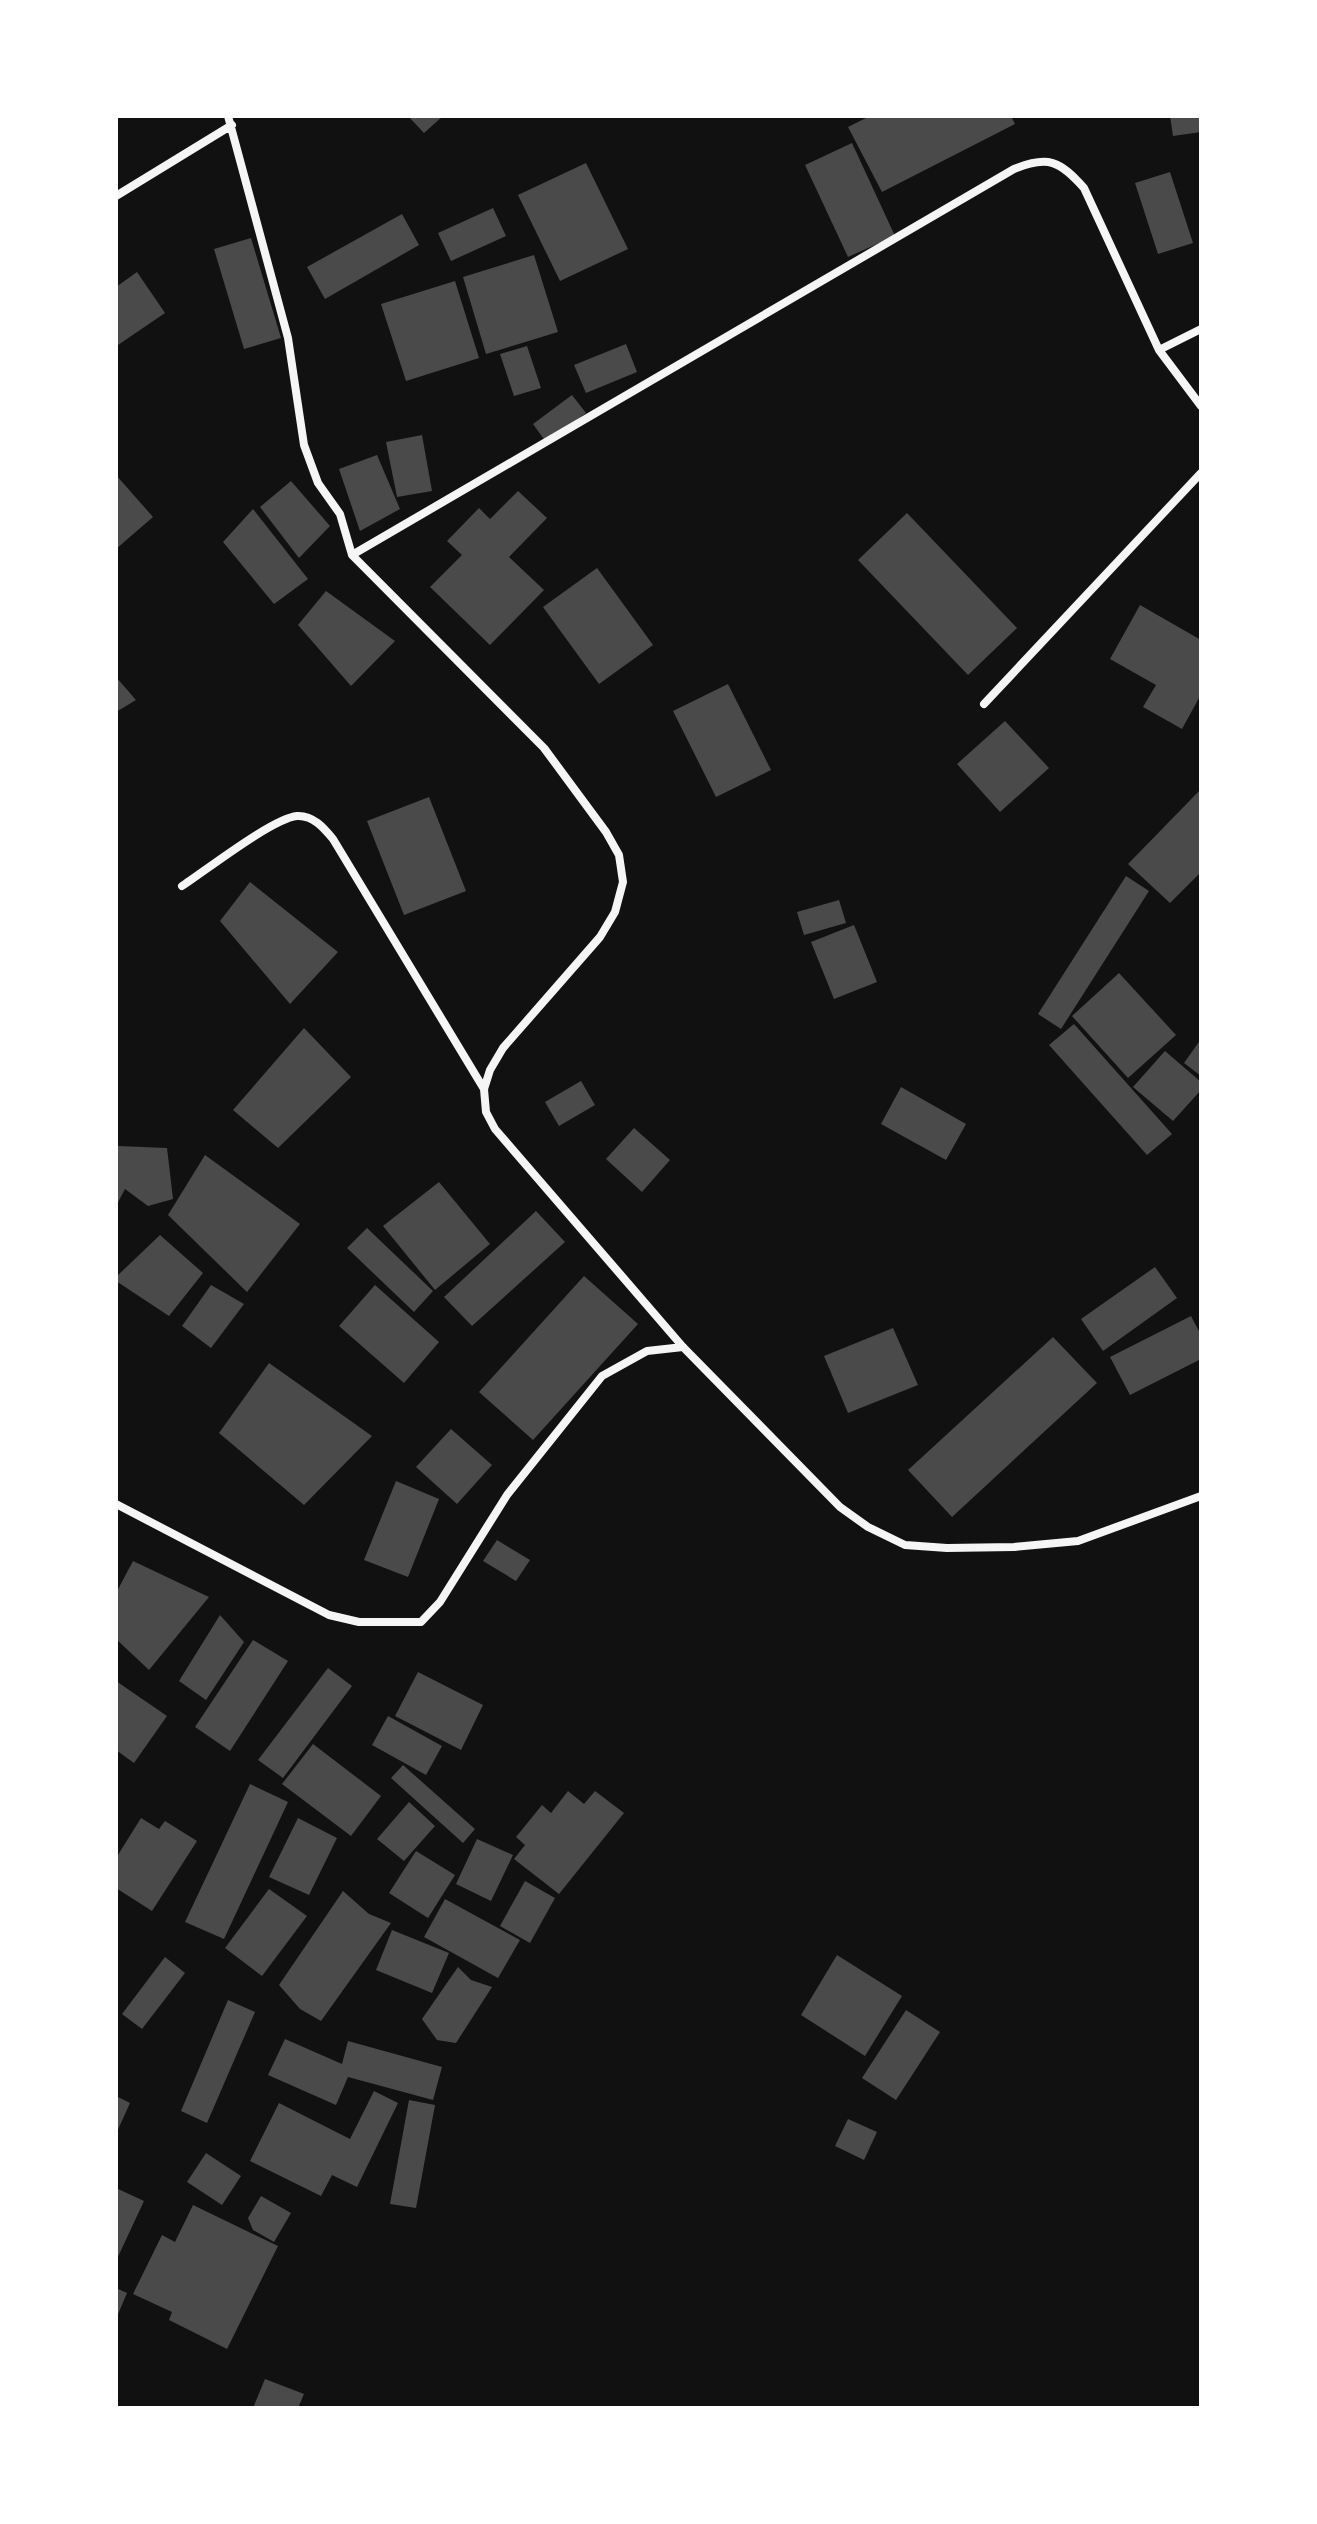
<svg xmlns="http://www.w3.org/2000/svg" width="1317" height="2524" font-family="Commissioner,sans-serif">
	<rect width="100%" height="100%" fill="#111"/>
	<path fill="#4a4a4a" d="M 408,116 L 443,116 L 424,133 Z
		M 870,116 L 1011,116 L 1015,124 L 882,192 L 848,127 Z
		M 1170,116 L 1201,116 L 1201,132 L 1173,136 Z
		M 852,143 L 895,236 L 848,257 L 805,165 Z
		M 586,163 L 628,249 L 560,281 L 518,195 Z
		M 1170,172 L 1193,243 L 1158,254 L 1135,183 Z
		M 493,208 L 506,236 L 451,261 L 438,233 Z
		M 402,214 L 419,245 L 325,299 L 307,267 Z
		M 251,238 L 281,338 L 244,349 L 214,249 Z
		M 534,255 L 558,332 L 486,354 L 463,277 Z
		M 137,272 L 165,313 L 118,345 L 116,341 L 116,287 Z
		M 455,281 L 479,358 L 406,381 L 381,304 Z
		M 626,344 L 637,372 L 586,393 L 574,365 Z
		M 527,346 L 541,388 L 514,396 L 500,354 Z
		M 572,395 L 586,413 L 546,442 L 533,424 Z
		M 422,435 L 432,491 L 397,497 L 386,442 Z
		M 377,455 L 400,509 L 360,531 L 339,469 Z
		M 116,475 L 153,517 L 116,549 Z
		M 291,481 L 330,526 L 299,558 L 260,507 Z
		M 518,491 L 547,518 L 509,557 L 544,590 L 490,645 L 430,587 L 462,555 L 447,541 L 479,508 L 490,519 Z
		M 253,509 L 308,579 L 274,604 L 223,542 Z
		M 907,513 L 1017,628 L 968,675 L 858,560 Z
		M 597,568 L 653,645 L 599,684 L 543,607 Z
		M 326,591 L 395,641 L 351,686 L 298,625 Z
		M 1140,605 L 1201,640 L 1201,699 L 1199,698 L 1182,729 L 1143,707 L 1156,685 L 1110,659 Z
		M 116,677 L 136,700 L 116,712 Z
		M 728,684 L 771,770 L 716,797 L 673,711 Z
		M 1005,721 L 1049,768 L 1000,812 L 957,764 Z
		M 1201,789 L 1201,872 L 1170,903 L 1128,864 Z
		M 429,797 L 466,891 L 404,915 L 367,821 Z
		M 1126,876 L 1149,891 L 1061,1029 L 1038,1014 Z
		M 250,882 L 338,952 L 290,1004 L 220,921 Z
		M 839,900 L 846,923 L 804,935 L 797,912 Z
		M 854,925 L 877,982 L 834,999 L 811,942 Z
		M 1119,973 L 1176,1035 L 1128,1078 L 1072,1016 Z
		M 1074,1024 L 1172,1134 L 1147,1155 L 1049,1045 Z
		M 304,1028 L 351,1077 L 278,1148 L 233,1110 Z
		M 1201,1039 L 1201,1076 L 1184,1063 Z
		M 1165,1051 L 1201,1082 L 1201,1090 L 1173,1121 L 1133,1087 Z
		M 581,1081 L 595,1105 L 559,1126 L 545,1102 Z
		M 901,1087 L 966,1124 L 946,1160 L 881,1124 Z
		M 634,1128 L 670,1160 L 642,1192 L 606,1159 Z
		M 118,1146 L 167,1148 L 173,1199 L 148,1206 L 125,1189 L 116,1206 L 116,1149 Z
		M 205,1155 L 300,1224 L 247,1292 L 168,1215 Z
		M 439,1182 L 490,1244 L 435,1290 L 383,1226 Z
		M 536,1211 L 565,1242 L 472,1326 L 444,1297 Z
		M 367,1228 L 433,1291 L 414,1312 L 347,1248 Z
		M 160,1235 L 203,1273 L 169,1316 L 116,1281 L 116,1277 Z
		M 1155,1267 L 1177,1298 L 1103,1351 L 1081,1319 Z
		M 584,1276 L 638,1324 L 533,1440 L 479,1392 Z
		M 211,1285 L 244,1304 L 211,1348 L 182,1326 Z
		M 375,1285 L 439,1342 L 404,1383 L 339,1326 Z
		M 1191,1316 L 1201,1335 L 1201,1359 L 1130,1395 L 1110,1357 Z
		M 893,1328 L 918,1385 L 848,1413 L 824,1356 Z
		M 1053,1337 L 1097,1383 L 952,1517 L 908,1470 Z
		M 269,1363 L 372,1436 L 304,1505 L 219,1433 Z
		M 451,1429 L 492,1465 L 457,1504 L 416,1467 Z
		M 396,1481 L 439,1499 L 408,1577 L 364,1560 Z
		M 497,1540 L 530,1560 L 516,1581 L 483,1561 Z
		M 133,1561 L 209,1597 L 149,1670 L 116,1639 L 116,1593 Z
		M 220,1615 L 244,1642 L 206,1700 L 179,1681 Z
		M 253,1640 L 288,1661 L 230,1751 L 195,1727 Z
		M 328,1668 L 352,1686 L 283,1778 L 258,1760 Z
		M 418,1672 L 483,1705 L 461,1750 L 395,1716 Z
		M 116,1681 L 167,1716 L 134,1763 L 116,1750 Z
		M 388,1716 L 442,1746 L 426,1775 L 372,1745 Z
		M 313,1744 L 381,1796 L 351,1836 L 282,1784 Z
		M 403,1765 L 475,1829 L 463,1843 L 391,1778 Z
		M 250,1784 L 288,1802 L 224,1939 L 185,1922 Z
		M 568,1791 L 584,1804 L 595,1791 L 624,1813 L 559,1894 L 514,1859 L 525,1845 L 516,1837 L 542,1805 L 551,1813 Z
		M 409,1802 L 435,1826 L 404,1861 L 377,1839 Z
		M 141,1818 L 159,1829 L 165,1821 L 197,1841 L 152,1911 L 116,1888 L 116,1858 Z
		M 298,1818 L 337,1838 L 309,1895 L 269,1877 Z
		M 477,1839 L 513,1855 L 491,1901 L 456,1884 Z
		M 416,1851 L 455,1875 L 428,1918 L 389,1893 Z
		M 525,1881 L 555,1898 L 530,1943 L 500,1926 Z
		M 269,1889 L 307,1916 L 262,1976 L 225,1948 Z
		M 343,1891 L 369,1914 L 391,1923 L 321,2021 L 300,2009 L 279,1985 Z
		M 445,1899 L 520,1940 L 498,1978 L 424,1937 Z
		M 392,1930 L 449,1953 L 432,1993 L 376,1970 Z
		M 837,1955 L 902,1996 L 865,2056 L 801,2015 Z
		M 165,1957 L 185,1973 L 142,2029 L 122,2014 Z
		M 458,1967 L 471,1980 L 492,1987 L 456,2043 L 437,2040 L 422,2019 Z
		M 228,2000 L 255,2012 L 207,2123 L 181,2111 Z
		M 906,2010 L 940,2032 L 896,2100 L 862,2078 Z
		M 285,2039 L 342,2064 L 348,2041 L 442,2067 L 433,2100 L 348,2077 L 336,2105 L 268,2075 Z
		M 374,2091 L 398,2103 L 357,2187 L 332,2175 L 321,2196 L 250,2161 L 279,2103 L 350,2139 Z
		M 116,2096 L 130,2103 L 116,2134 Z
		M 409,2100 L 435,2105 L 416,2208 L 390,2204 Z
		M 848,2119 L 877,2132 L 864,2160 L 835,2146 Z
		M 206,2153 L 241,2176 L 222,2205 L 187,2182 Z
		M 116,2188 L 144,2201 L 116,2261 Z
		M 261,2196 L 291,2213 L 274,2242 L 253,2230 L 248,2218 Z
		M 193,2205 L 278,2246 L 227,2349 L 169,2320 L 172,2312 L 133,2294 L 162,2235 L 175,2242 Z
		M 116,2288 L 127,2293 L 116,2319 Z
		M 265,2379 L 304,2394 L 298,2408 L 253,2408 Z"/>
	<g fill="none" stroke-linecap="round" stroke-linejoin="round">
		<path stroke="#f5f5f5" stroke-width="8" d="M 228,116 L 288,338 L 304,445 L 318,483 L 340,514 L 352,555 L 544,748 L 606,832 L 619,855 L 623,882 L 615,912 L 600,937 L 503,1048 L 490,1070 L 484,1089 L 486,1112 L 495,1129 L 683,1347 L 840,1507 L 868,1527 L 905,1545 L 947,1548 L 1014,1547 L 1078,1541 L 1201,1496
			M 116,196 L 232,125
			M 1159,350 L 1201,329
			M 352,555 L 1014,169 C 1048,155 1060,161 1084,188 L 1159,350 L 1201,406
			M 984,704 L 1201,473
			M 182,886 C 205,871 273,818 297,816 C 313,815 324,828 333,839 L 484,1089
			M 116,1504 L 329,1615 L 359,1622 L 421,1622 L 440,1602 L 507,1495 L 602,1376 L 647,1351 L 683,1347"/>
	</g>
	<rect width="1317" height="2524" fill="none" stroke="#ffffff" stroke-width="236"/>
</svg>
